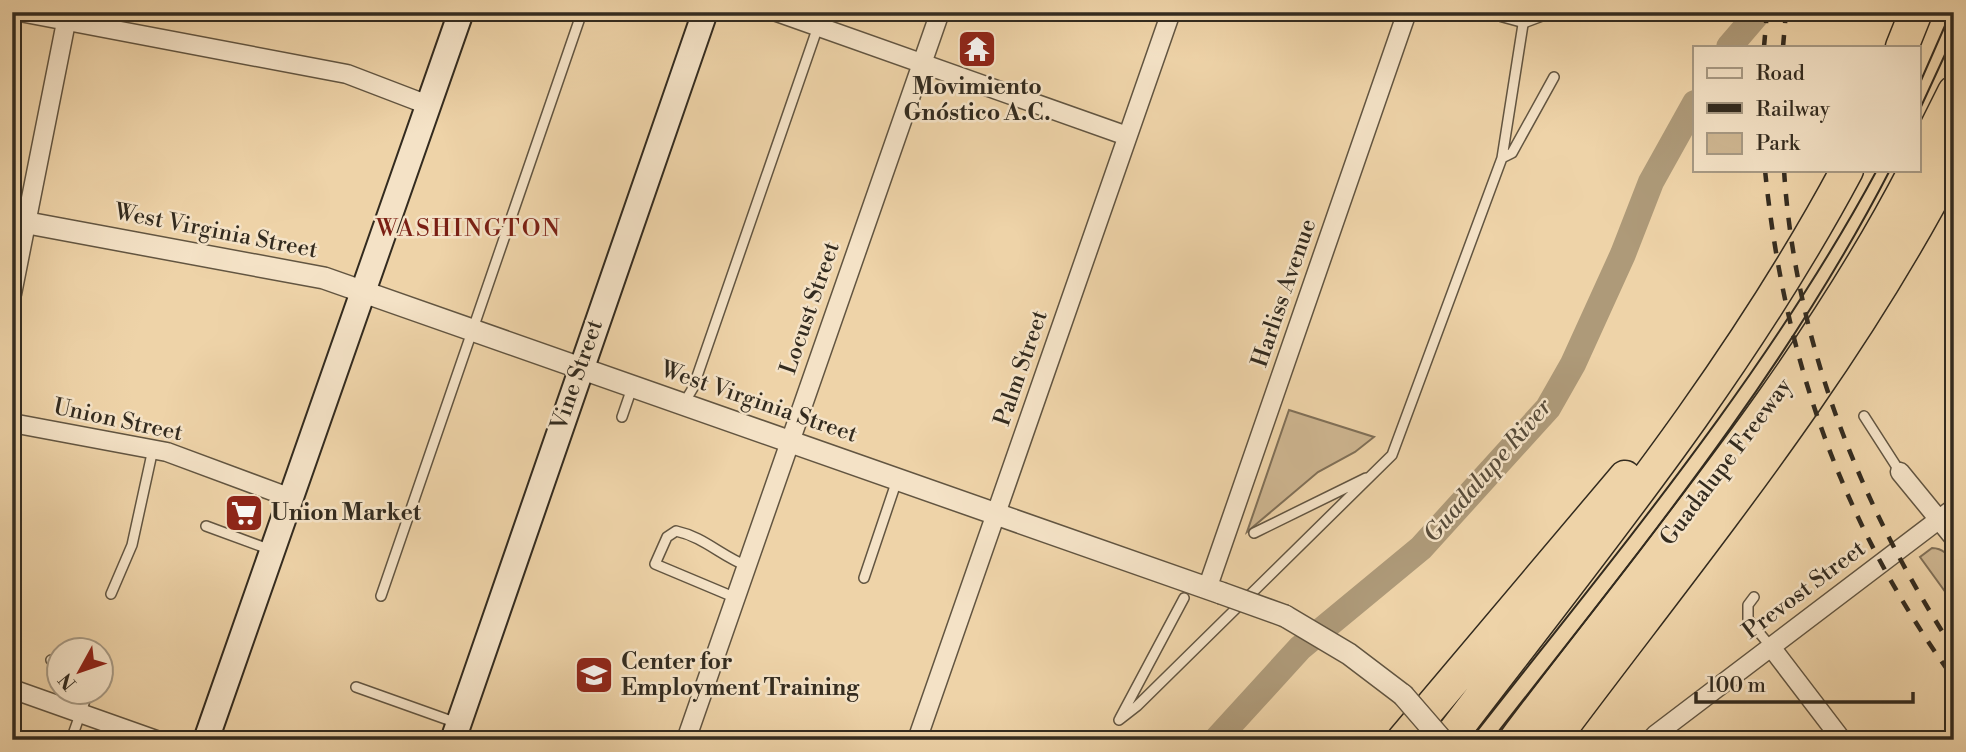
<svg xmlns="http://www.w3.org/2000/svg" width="1966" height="752" font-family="'Libre Bodoni',serif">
	<rect width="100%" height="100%" fill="#eed3a8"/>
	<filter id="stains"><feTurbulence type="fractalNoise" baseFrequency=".00286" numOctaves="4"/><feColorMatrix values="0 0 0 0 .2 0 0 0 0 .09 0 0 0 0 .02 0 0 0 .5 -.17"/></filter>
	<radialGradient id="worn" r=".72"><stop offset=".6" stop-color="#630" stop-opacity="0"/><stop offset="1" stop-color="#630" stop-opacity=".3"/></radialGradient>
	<path fill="#ceb691" stroke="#807058" stroke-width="2" d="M 1289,410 L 1374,437 L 1355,452 L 1318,472 L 1247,532 Z
		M 1932,548 C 1959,549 1954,585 1954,604 L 1920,557 Z"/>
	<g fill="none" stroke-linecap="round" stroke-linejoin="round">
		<path stroke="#ae9a79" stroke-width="26" d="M 1729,47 L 1759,12
			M 1216,740 L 1300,648 L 1421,548 L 1548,408 L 1573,364 L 1623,254 L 1651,182 L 1695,103"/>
		<g stroke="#625541" stroke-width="12">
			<path id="service" d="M 1502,158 L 1512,153 L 1554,77
				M 684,403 L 693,388 L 823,12
				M 1864,416 L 1900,472
				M 622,417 L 633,385
				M 206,526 L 271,550
				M 1254,533 L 1366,478
				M 864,578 L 897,480
				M 111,594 L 132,545 L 153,449
				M 381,596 L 582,12
				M 1754,597 L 1748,605 L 1748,619 L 1771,647
				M 736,598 L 655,564 L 667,537 L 676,531 C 704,537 721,556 747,566
				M 51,660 L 60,663
				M 356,687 L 457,723
				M 1120,718 L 1184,598
				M 1119,720 L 1137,706 L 1392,455 L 1502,158 L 1524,18
				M 71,740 L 88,692"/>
		</g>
		<g stroke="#625541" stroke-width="21">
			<path id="minor" d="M 20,12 L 347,74 L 428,105
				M 777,12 L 1127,136
				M 1502,12 L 1524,18 L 1540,12
				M 12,294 L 68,12
				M 12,423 L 167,452 L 291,498
				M 1900,472 L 1954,538
				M 1207,589 L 1407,12
				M 1771,647 L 1842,740
				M 12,689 L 156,740
				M 686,740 L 940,12
				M 917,740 L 1171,12
				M 1654,740 L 1655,735 L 1954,508"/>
		</g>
		<g stroke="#625541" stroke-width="24">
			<path id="tertiary" d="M 12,220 L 324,278 L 1221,593
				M 1285,616 L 1349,654 L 1403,695"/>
		</g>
		<g stroke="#332b1f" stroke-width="28">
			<path id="secondary" d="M 206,740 L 461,12
				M 453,740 L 705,12"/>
		</g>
		<g stroke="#332b1f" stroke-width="35">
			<path id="motorway" d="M 1902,47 L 1916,12
				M 1919,162 L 1954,92
				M 1403,740 L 1625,477
				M 1448,740 C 1589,555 1737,376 1847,170
				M 1515,740 C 1655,554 1808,377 1915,170
				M 1553,740 C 1694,551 1846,369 1954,157"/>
		</g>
		<use href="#service" stroke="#f4e2c6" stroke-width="9"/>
		<use href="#minor" stroke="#f4e2c6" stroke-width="18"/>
		<use href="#tertiary" stroke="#f4e2c6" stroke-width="21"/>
		<use href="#secondary" stroke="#f4e2c6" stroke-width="24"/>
		<use href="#motorway" stroke="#eed3a8" stroke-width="32"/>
		<path stroke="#332b1f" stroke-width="2" d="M 1919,85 L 1951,12
			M 1919,111 L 1954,35
			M 1470,740 C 1614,556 1766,376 1877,170
			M 1492,740 C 1635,556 1783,378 1890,170"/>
		<path stroke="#332b1f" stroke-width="4.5" stroke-dasharray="12 12" stroke-linecap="butt" d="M 1764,47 L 1767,12
			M 1783,47 L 1786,12
			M 1765,170 C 1784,359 1842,524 1954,679
			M 1784,170 C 1795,343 1860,505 1954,650"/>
		<g stroke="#625541" stroke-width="24" stroke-linecap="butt">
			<path id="tertiary-bridge" d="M 1221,593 L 1285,616
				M 1403,695 L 1442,740"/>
		</g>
		<use href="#tertiary-bridge" stroke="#f4e2c6" stroke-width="21"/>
	</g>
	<defs>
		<g id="temple-square" transform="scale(2.0125)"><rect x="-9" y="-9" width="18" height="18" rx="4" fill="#8f2418" stroke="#f4e2c6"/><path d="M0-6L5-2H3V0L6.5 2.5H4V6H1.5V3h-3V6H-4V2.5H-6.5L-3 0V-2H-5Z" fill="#fff"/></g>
		<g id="supermarket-square" transform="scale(2.0125)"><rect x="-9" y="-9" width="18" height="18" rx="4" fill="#8f2418" stroke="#f4e2c6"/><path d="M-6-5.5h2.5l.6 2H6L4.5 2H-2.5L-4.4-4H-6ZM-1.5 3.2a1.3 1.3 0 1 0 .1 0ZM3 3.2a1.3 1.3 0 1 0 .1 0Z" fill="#fff"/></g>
		<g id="university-square" transform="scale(2.0125)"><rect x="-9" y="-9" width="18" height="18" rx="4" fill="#8f2418" stroke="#f4e2c6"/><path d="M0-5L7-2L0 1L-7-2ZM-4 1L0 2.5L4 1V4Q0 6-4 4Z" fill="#fff"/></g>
	</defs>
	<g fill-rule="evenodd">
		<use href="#temple-square" x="977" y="49"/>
		<use href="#supermarket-square" x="244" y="513"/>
		<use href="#university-square" x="594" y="675"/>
	</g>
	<g text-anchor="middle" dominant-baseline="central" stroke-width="5" stroke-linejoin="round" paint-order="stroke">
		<g font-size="23" font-weight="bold" fill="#332b1f" stroke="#f4e2c6" text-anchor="start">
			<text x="977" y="87" text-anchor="middle">Movimiento<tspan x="977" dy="26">Gnóstico A.C.</tspan></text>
			<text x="271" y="513">Union Market</text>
			<text x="621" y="662">Center for<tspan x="621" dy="26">Employment Training</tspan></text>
		</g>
		<g font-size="23" fill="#332b1f" stroke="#f4e2c6">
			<text transform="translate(216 231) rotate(11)">West Virginia Street</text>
			<text transform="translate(1284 293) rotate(-71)">Harliss Avenue</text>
			<text transform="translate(810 308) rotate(-71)">Locust Street</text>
			<text transform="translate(1021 368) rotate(-71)">Palm Street</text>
			<text transform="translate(577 375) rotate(-71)">Vine Street</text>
			<text transform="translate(759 402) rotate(19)">West Virginia Street</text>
			<text transform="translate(118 420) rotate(12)">Union Street</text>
			<text transform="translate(1726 462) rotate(-53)">Guadalupe Freeway</text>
			<text transform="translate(1804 590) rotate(-37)">Prevost Street</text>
		</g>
		<g font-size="24" letter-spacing="2" fill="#7a1f14" stroke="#f4e2c6">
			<text x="469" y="229">WASHINGTON</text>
		</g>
		<g font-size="24" font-style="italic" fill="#584c3a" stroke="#f4e2c6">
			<text transform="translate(1488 471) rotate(-49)">Guadalupe River</text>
		</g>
	</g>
	<rect width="1966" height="752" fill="none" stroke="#eed3a8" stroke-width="42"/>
	<rect x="14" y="14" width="1938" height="724" fill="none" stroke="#332b1f" stroke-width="3.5"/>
	<rect x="21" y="21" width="1924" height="710" fill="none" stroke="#332b1f" stroke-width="2"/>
	<rect x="1693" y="46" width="228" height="126" fill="#f4e2c6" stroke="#a79983" stroke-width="2"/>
	<rect x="1707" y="68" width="35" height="10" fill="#f4e2c6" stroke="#a79983" stroke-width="2"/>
	<text x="1756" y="80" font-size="21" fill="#332b1f">Road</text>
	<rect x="1707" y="103" width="35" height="10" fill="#332b1f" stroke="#a79983" stroke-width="2"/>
	<text x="1756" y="116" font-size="21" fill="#332b1f">Railway</text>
	<rect x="1707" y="133" width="35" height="21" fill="#ceb691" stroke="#a79983" stroke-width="2"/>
	<text x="1756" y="150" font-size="21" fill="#332b1f">Park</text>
	<g transform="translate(80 671) rotate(230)"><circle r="33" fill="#f4e2c6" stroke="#a79983" stroke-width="2"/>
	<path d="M0-5L12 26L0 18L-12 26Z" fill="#8f2418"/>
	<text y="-10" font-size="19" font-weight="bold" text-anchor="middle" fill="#332b1f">N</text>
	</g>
	<path d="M1696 692v10h217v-10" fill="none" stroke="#332b1f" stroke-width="3.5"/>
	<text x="1707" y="692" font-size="21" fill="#332b1f" stroke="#f4e2c6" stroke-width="5" paint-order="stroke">100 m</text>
	<rect width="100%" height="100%" filter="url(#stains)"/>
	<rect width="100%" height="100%" fill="url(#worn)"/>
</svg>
